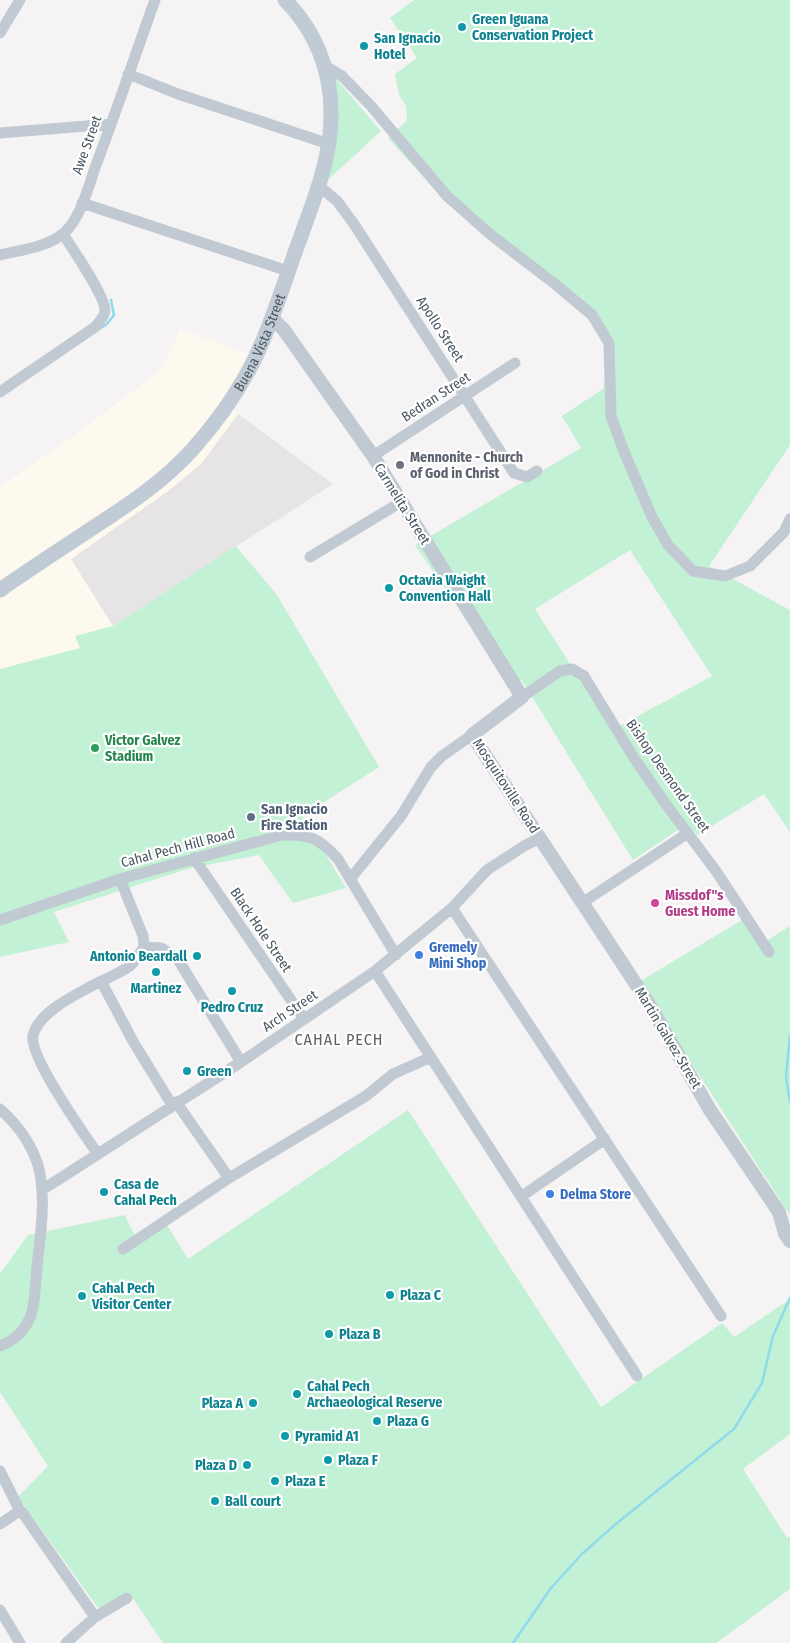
<svg xmlns="http://www.w3.org/2000/svg" width="790" height="1643" font-family="'Fira Sans Condensed',sans-serif">
	<rect width="100%" height="100%" fill="#f5f3f3"/>
	<path fill="#fdf9ef" d="M 180,329 L 255,356 L 226,404 L 238,414 L 203,463 L 167,492 L 71,559 L 113,626 L 76,636 L 81,648 L 0,669 L 0,487 L 76,434 L 163,368 Z"/>
	<path fill="#e6e4e5" d="M 238,414 L 333,484 L 113,626 L 71,559 L 167,492 L 202,463 Z"/>
	<path fill="#c3f1d5" fill-rule="evenodd" d="M 414,0 L 790,0 L 790,445 L 709,566 L 790,610 L 790,832 L 764,794 L 697,835 L 687,824 L 633,860 L 521,679 L 511,685 L 415,545 L 581,448 L 562,416 L 603,389 L 611,353 L 609,337 L 494,236 L 448,204 L 388,138 L 407,121 L 406,106 L 399,95 L 395,74 L 417,58 L 390,18 ZM 630,550 L 712,676 L 612,730 L 535,609 Z
		M 325,66 L 381,131 L 317,190 L 330,136 Z
		M 236,546 L 277,595 L 379,767 L 302,816 L 346,888 L 293,903 L 259,855 L 187,869 L 54,912 L 69,942 L 0,957 L 0,669 L 80,648 L 75,636 L 113,626 Z
		M 742,920 L 759,946 L 790,926 L 790,1215 L 639,982 Z
		M 408,1110 L 601,1407 L 722,1323 L 734,1337 L 790,1299 L 790,1434 L 743,1469 L 787,1538 L 790,1536 L 790,1589 L 716,1643 L 163,1643 L 130,1594 L 99,1609 L 18,1497 L 48,1466 L 0,1392 L 0,1274 L 28,1235 L 125,1215 L 138,1243 L 167,1225 L 188,1259 Z"/>
	<g fill="none" stroke-linecap="round" stroke-linejoin="round">
		<path stroke="#90daee" stroke-width="2.5" d="M 99,329 L 107,324 L 114,315 L 111,300
			M 790,1036 L 786,1077 L 790,1102
			M 513,1643 L 551,1588 L 582,1554 L 617,1523 L 734,1429 L 762,1383 L 773,1336 L 790,1298"/>
		<path stroke="#c1cad2" stroke-width="11" d="M 0,33 L 20,0
			M 325,66 L 342,76 L 371,106 L 447,196 L 491,235 L 555,284 L 592,315 L 609,343 L 611,416 L 625,454 L 652,517 L 668,545 L 693,571 L 725,576 L 750,566 L 784,532 L 790,519
			M 128,74 L 178,94 L 329,144
			M 0,133 L 111,124
			M 319,186 L 337,201 L 354,224 L 514,473 L 527,477 L 537,471
			M 82,203 L 288,271
			M 0,255 C 21,250 48,247 64,233 C 81,218 89,185 96,165 C 117,110 135,55 155,0
			M 0,392 L 95,327 C 99,322 104,318 105,311 C 106,297 72,248 63,234
			M 373,456 L 515,363
			M 310,557 L 401,502
			M 522,697 L 560,671 L 572,669 L 584,676 L 634,758 L 665,803 L 716,871 L 769,952
			M 194,858 L 304,1019
			M 351,878 L 401,816 L 431,767 L 442,756 L 472,735
			M 582,903 L 688,833
			M 452,908 L 721,1316
			M 0,920 L 120,879 L 282,835 C 310,834 319,838 338,859 L 396,955
			M 144,947 L 161,948 L 177,958 L 241,1062
			M 375,971 L 637,1376
			M 101,981 L 134,1043 L 172,1105
			M 176,1102 L 229,1178
			M 0,1109 C 17,1124 31,1143 38,1165 C 47,1198 40,1235 37,1268 C 35,1284 36,1303 30,1318 C 24,1331 14,1341 0,1346
			M 97,1153 C 84,1134 29,1056 33,1036 C 37,1015 69,998 86,989 C 100,981 117,975 130,966 C 135,961 140,953 144,947 L 143,936 L 120,879
			M 42,1190 L 241,1062 L 375,971 L 452,908 L 487,870 L 524,846 L 540,838
			M 522,1196 L 605,1139
			M 123,1249 L 229,1178 L 366,1096 L 393,1074 L 431,1057
			M 0,1471 L 20,1511
			M 0,1524 L 18,1512 L 20,1511 L 22,1512 L 95,1617
			M 0,1610 L 20,1643
			M 66,1643 L 95,1617 L 127,1598"/>
		<path stroke="#c1cad2" stroke-width="14" d="M 272,318 L 284,330 L 373,456 L 522,697 L 472,735 L 649,1004 L 710,1110 L 779,1212 L 785,1234 L 790,1241"/>
		<path stroke="#c1cbd6" stroke-width="15" id="s1" d="M 0,590 C 30,569 61,549 91,529 C 128,505 163,482 192,450 C 216,423 240,390 256,356 C 274,318 286,276 301,236 C 315,197 332,155 331,112 C 331,70 315,30 285,0"/>
	</g>
	<g fill="#0f9aa8" stroke="#fff" stroke-width="2">
		<circle cx="462" cy="27" r="5"/>
		<circle cx="364" cy="46" r="5"/>
		<circle cx="389" cy="588" r="5"/>
		<circle cx="197" cy="956" r="5"/>
		<circle cx="156" cy="972" r="5"/>
		<circle cx="232" cy="991" r="5"/>
		<circle cx="187" cy="1071" r="5"/>
		<circle cx="104" cy="1192" r="5"/>
		<circle cx="390" cy="1295" r="5"/>
		<circle cx="82" cy="1296" r="5"/>
		<circle cx="329" cy="1334" r="5"/>
		<circle cx="297" cy="1394" r="5"/>
		<circle cx="253" cy="1403" r="5"/>
		<circle cx="377" cy="1421" r="5"/>
		<circle cx="285" cy="1436" r="5"/>
		<circle cx="328" cy="1460" r="5"/>
		<circle cx="247" cy="1465" r="5"/>
		<circle cx="275" cy="1481" r="5"/>
		<circle cx="215" cy="1501" r="5"/>
	</g>
	<circle fill="#6b7280" stroke="#fff" stroke-width="2" cx="400" cy="465" r="5"/>
	<circle fill="#2e9e5b" stroke="#fff" stroke-width="2" cx="95" cy="748" r="5"/>
	<circle fill="#5c6f8a" stroke="#fff" stroke-width="2" cx="251" cy="817" r="5"/>
	<circle fill="#d1479c" stroke="#fff" stroke-width="2" cx="655" cy="903" r="5"/>
	<g fill="#3f7fe0" stroke="#fff" stroke-width="2">
		<circle cx="419" cy="955" r="5"/>
		<circle cx="550" cy="1194" r="5"/>
	</g>
	<g text-anchor="middle" dominant-baseline="central" stroke-width="4.5" stroke-linejoin="round" paint-order="stroke">
		<g font-size="14" font-weight="bold" fill="#0d838f" stroke="#fff" text-anchor="start">
			<text x="472" y="19">Green Iguana<tspan x="472" dy="16">Conservation Project</tspan></text>
			<text x="374" y="38">San Ignacio<tspan x="374" dy="16">Hotel</tspan></text>
			<text x="399" y="580">Octavia Waight<tspan x="399" dy="16">Convention Hall</tspan></text>
			<text x="187" y="956" text-anchor="end">Antonio Beardall</text>
			<text x="156" y="988" text-anchor="middle">Martinez</text>
			<text x="232" y="1007" text-anchor="middle">Pedro Cruz</text>
			<text x="197" y="1071">Green</text>
			<text x="114" y="1184">Casa de<tspan x="114" dy="16">Cahal Pech</tspan></text>
			<text x="92" y="1288">Cahal Pech<tspan x="92" dy="16">Visitor Center</tspan></text>
			<text x="400" y="1295">Plaza C</text>
			<text x="339" y="1334">Plaza B</text>
			<text x="307" y="1386">Cahal Pech<tspan x="307" dy="16">Archaeological Reserve</tspan></text>
			<text x="243" y="1403" text-anchor="end">Plaza A</text>
			<text x="387" y="1421">Plaza G</text>
			<text x="295" y="1436">Pyramid A1</text>
			<text x="338" y="1460">Plaza F</text>
			<text x="237" y="1465" text-anchor="end">Plaza D</text>
			<text x="285" y="1481">Plaza E</text>
			<text x="225" y="1501">Ball court</text>
		</g>
		<g font-size="14" fill="#4a5661" stroke="#fff">
			<text transform="translate(87 145) rotate(-70)">Awe Street</text>
			<text transform="translate(440 329) rotate(57)">Apollo Street</text>
			<text stroke="none"><textPath href="#s1" startOffset="366">Buena Vista Street</textPath></text>
			<text transform="translate(436 397) rotate(-33)">Bedran Street</text>
			<text transform="translate(402 504) rotate(58)">Carmelita Street</text>
			<text transform="translate(668 776) rotate(55)">Bishop Desmond Street</text>
			<text transform="translate(506 786) rotate(57)">Mosquitoville Road</text>
			<text transform="translate(178 848) rotate(-15)">Cahal Pech Hill Road</text>
			<text transform="translate(261 930) rotate(56)">Black Hole Street</text>
			<text transform="translate(290 1011) rotate(-34)">Arch Street</text>
			<text transform="translate(668 1038) rotate(59)">Martin Galvez Street</text>
		</g>
		<g font-size="14" font-weight="bold" fill="#5b616d" stroke="#fff" text-anchor="start">
			<text x="410" y="457">Mennonite - Church<tspan x="410" dy="16">of God in Christ</tspan></text>
		</g>
		<g font-size="14" font-weight="bold" fill="#27864d" stroke="#fff" text-anchor="start">
			<text x="105" y="740">Victor Galvez<tspan x="105" dy="16">Stadium</tspan></text>
		</g>
		<g font-size="14" font-weight="bold" fill="#4e5e75" stroke="#fff" text-anchor="start">
			<text x="261" y="809">San Ignacio<tspan x="261" dy="16">Fire Station</tspan></text>
		</g>
		<g font-size="14" font-weight="bold" fill="#b23c85" stroke="#fff" text-anchor="start">
			<text x="665" y="895">Missdof"s<tspan x="665" dy="16">Guest Home</tspan></text>
		</g>
		<g font-size="14" font-weight="bold" fill="#366cbe" stroke="#fff" text-anchor="start">
			<text x="429" y="947">Gremely<tspan x="429" dy="16">Mini Shop</tspan></text>
			<text x="560" y="1194">Delma Store</text>
		</g>
		<g font-size="16" letter-spacing="1" fill="#5f6368" stroke="#fff">
			<text x="339" y="1039">CAHAL PECH</text>
		</g>
	</g>
</svg>
